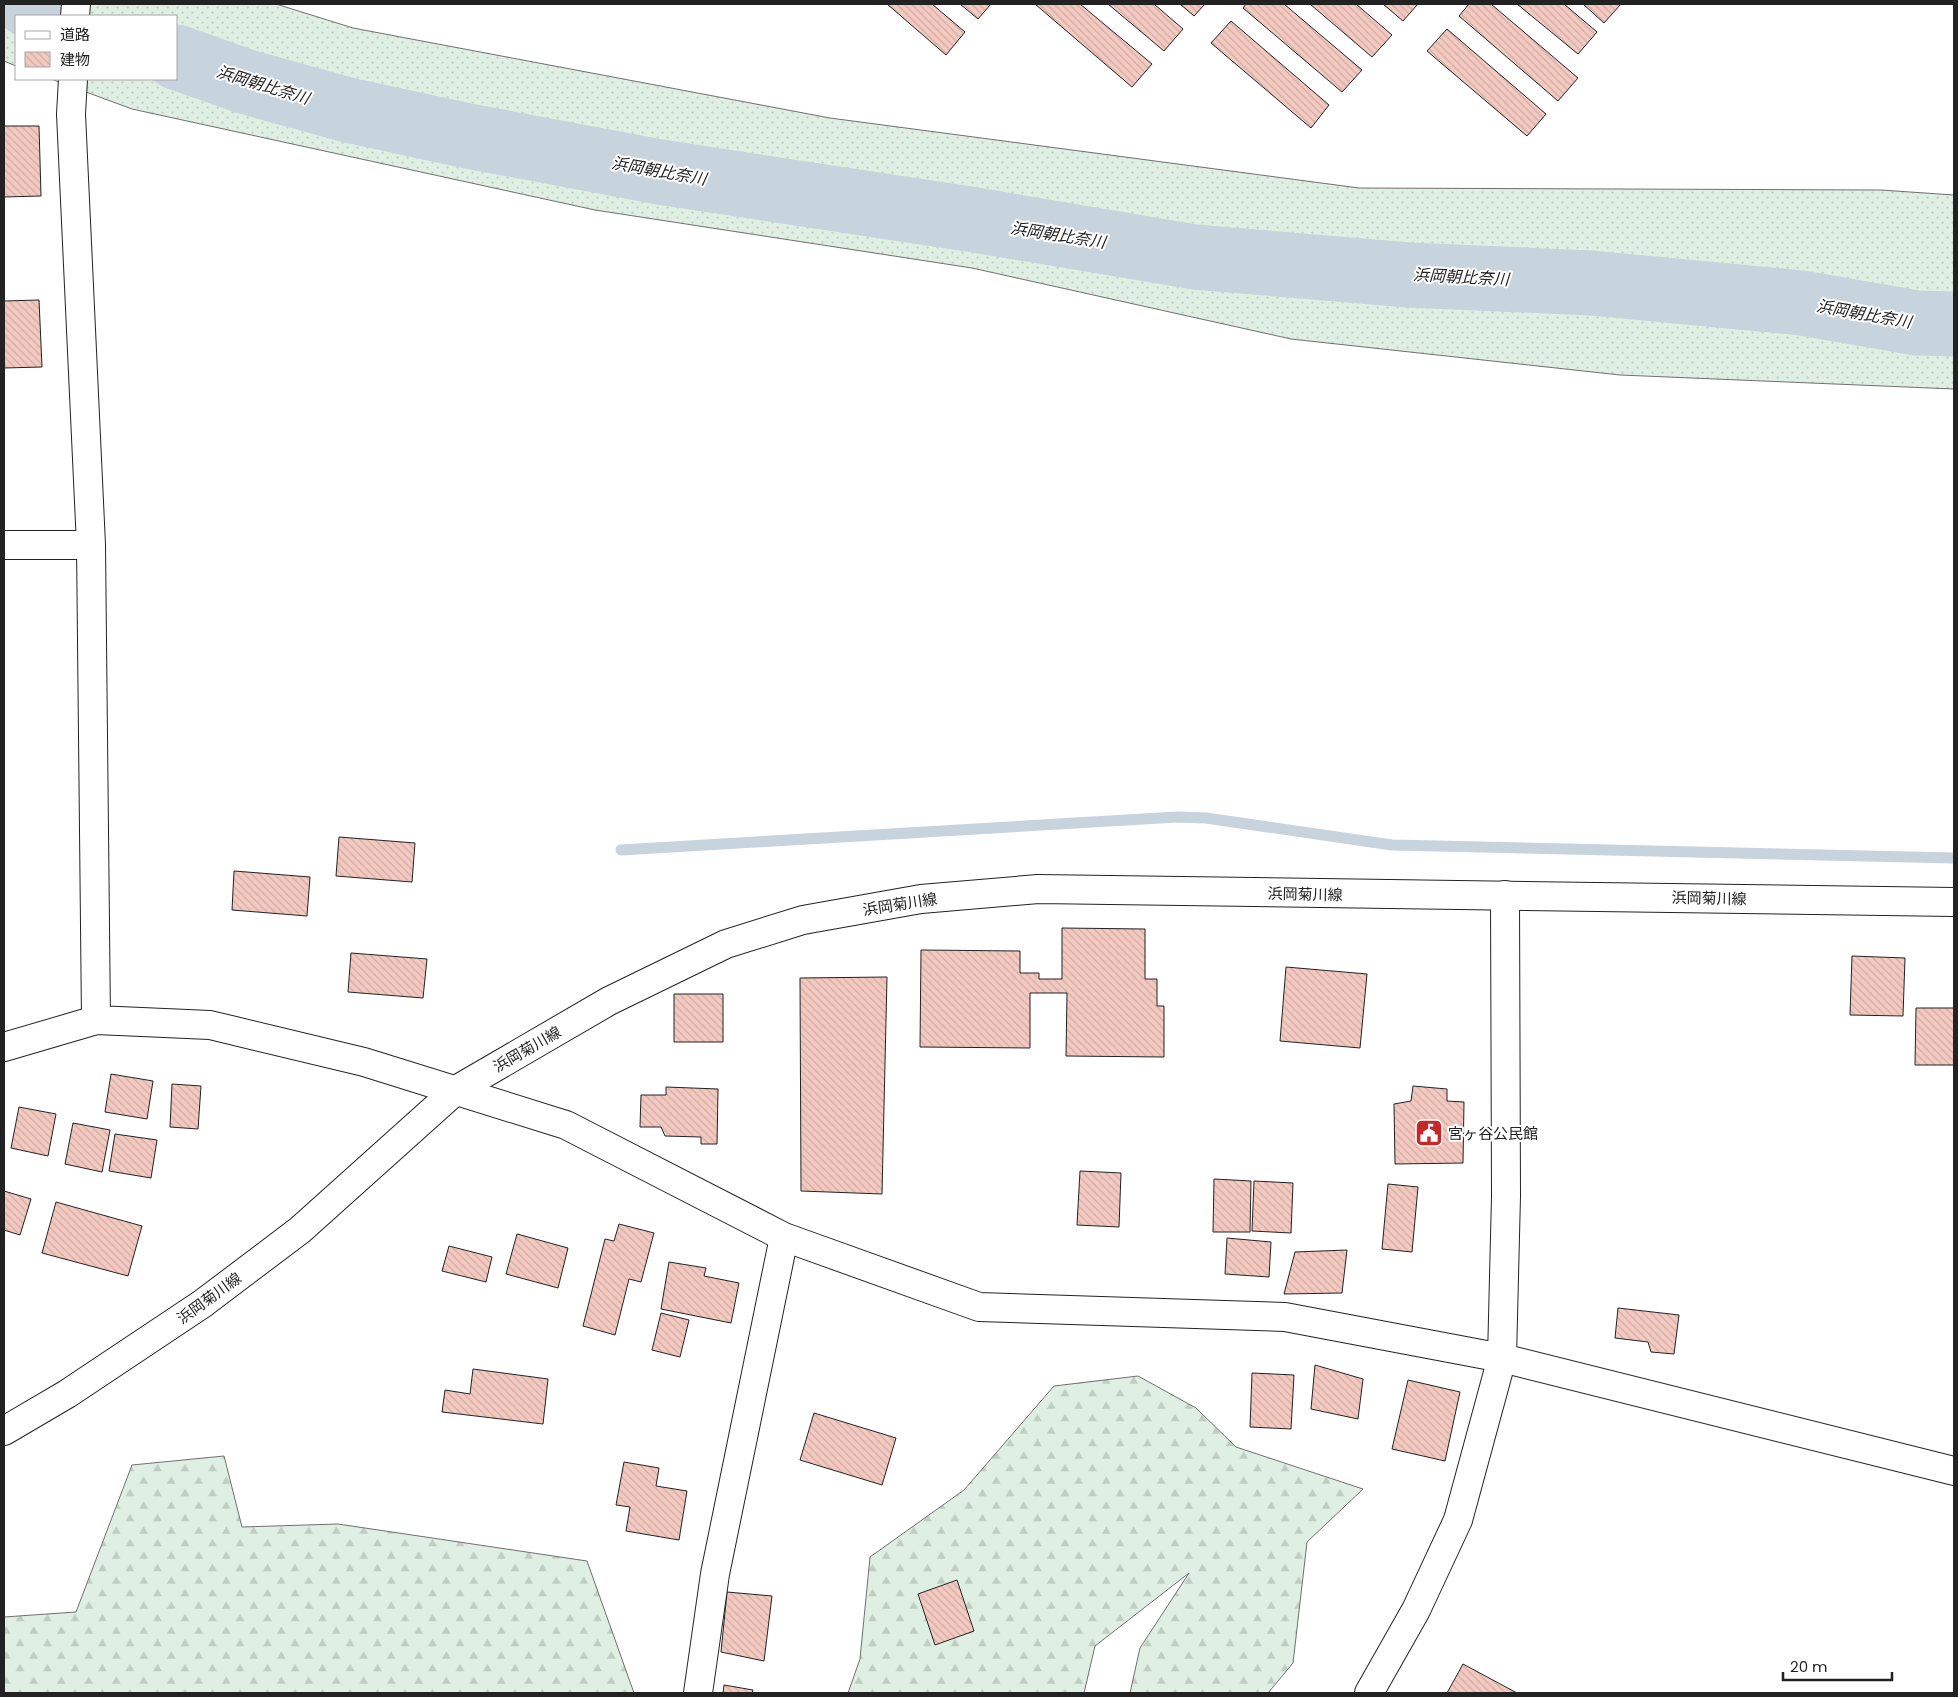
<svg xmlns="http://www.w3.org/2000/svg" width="1958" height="1697" font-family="Poppins,'Noto Sans JP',sans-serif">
	<defs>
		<pattern id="grass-dots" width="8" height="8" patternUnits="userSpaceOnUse" patternTransform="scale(1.25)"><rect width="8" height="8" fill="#e0efe3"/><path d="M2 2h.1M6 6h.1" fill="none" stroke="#c0cdc2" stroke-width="1.8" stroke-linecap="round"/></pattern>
		<pattern id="forest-firs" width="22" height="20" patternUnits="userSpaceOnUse" patternTransform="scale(1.25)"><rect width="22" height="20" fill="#e0efe3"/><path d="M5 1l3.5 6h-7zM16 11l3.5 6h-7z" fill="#c0cdc2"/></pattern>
		<pattern id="building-back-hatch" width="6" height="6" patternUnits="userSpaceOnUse" patternTransform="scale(1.25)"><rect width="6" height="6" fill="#f3c9c0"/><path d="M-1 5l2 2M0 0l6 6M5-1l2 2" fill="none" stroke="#d0aca5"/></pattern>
	</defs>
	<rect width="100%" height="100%" fill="#fff"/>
	<path fill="url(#grass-dots)" stroke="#6f6f6f" d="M 4,4 L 276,4 L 353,28 L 830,118 L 1359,188 L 1881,190 L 1954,195 L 1954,389 L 1620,375 L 1291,339 L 972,268 L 595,210 L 132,109 L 51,79 L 176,79 L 176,16 L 16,16 L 16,66 L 4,61 Z"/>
	<path fill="url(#forest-firs)" stroke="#6f6f6f" d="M 1138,1376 L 1196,1408 L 1236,1447 L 1363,1489 L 1307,1542 L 1293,1663 L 1268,1693 L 1130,1693 L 1140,1648 L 1189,1573 L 1095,1646 L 1084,1693 L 848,1693 L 860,1659 L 870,1557 L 964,1490 L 1054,1386 Z
		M 224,1456 L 242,1527 L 338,1524 L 587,1561 L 634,1693 L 4,1693 L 4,1617 L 76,1612 L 132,1465 Z"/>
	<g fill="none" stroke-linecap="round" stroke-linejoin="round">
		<path stroke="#c7d3dd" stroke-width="11" d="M 621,850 L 1177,817 L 1206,818 L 1392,845 L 1954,858"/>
		<path stroke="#c7d3dd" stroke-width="65" d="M 27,4 L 56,16
			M 176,57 L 247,82 L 348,110 L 468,136 L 660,172 L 969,219 L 1195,257 L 1409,275 L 1591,283 L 1802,303 L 1917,323 L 1954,324"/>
	</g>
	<path fill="url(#building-back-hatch)" stroke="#222" d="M 887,4 L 932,4 L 965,32 L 946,55 Z
		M 960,4 L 991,4 L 978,19 Z
		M 1035,4 L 1080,4 L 1152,64 L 1132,87 Z
		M 1108,4 L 1154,4 L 1183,29 L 1164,51 Z
		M 1180,4 L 1205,4 L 1194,16 Z
		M 1246,4 L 1284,4 L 1362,70 L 1342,92 L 1243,8 Z
		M 1310,4 L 1356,4 L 1392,35 L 1372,57 Z
		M 1383,4 L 1418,4 L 1403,21 Z
		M 1469,4 L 1491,4 L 1578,78 L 1558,101 L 1459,16 Z
		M 1517,4 L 1564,4 L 1597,32 L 1578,54 Z
		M 1583,4 L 1621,4 L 1604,23 Z
		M 1231,21 L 1329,105 L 1311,128 L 1211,43 Z
		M 1447,29 L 1546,114 L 1527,136 L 1427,51 Z
		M 4,126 L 39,126 L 41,196 L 4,197 Z
		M 39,300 L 42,367 L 4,368 L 4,301 Z
		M 339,837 L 415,843 L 412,882 L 336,876 Z
		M 234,871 L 310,877 L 307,916 L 232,910 Z
		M 1062,928 L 1145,929 L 1145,979 L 1157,979 L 1157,1006 L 1164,1006 L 1164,1057 L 1066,1056 L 1067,993 L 1030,993 L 1030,1048 L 920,1047 L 921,950 L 1020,951 L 1020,973 L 1039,973 L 1039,979 L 1062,979 Z
		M 351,953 L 427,959 L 423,998 L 348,992 Z
		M 1852,956 L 1905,958 L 1903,1016 L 1850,1015 Z
		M 1286,967 L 1367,974 L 1360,1048 L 1280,1041 Z
		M 887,977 L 882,1194 L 801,1191 L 800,978 Z
		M 674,994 L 723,994 L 723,1042 L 674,1042 Z
		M 1916,1008 L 1954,1008 L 1954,1065 L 1915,1065 Z
		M 111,1074 L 153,1081 L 147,1119 L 105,1112 Z
		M 172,1084 L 201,1086 L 198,1129 L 170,1127 Z
		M 1413,1086 L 1447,1089 L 1447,1101 L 1464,1102 L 1463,1163 L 1395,1164 L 1394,1104 L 1411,1101 Z
		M 666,1087 L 718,1089 L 717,1144 L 701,1144 L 701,1137 L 665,1136 L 661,1127 L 640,1127 L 641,1095 L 666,1095 Z
		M 19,1107 L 56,1114 L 48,1156 L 11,1148 Z
		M 73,1123 L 110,1130 L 102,1172 L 65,1164 Z
		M 115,1134 L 157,1140 L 151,1178 L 109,1171 Z
		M 1080,1171 L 1121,1173 L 1119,1227 L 1077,1225 Z
		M 1214,1179 L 1251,1181 L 1250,1232 L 1213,1232 Z
		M 1254,1181 L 1293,1183 L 1291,1233 L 1252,1231 Z
		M 1388,1184 L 1418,1187 L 1412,1252 L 1382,1249 Z
		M 4,1191 L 31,1199 L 20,1235 L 4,1230 Z
		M 56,1202 L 142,1226 L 128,1276 L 42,1253 Z
		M 619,1224 L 654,1233 L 641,1282 L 629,1279 L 615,1335 L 583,1326 L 605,1239 L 614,1241 Z
		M 517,1234 L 568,1248 L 558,1288 L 506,1274 Z
		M 1227,1238 L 1271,1242 L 1269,1277 L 1225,1274 Z
		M 449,1246 L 492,1257 L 486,1282 L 442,1271 Z
		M 1347,1250 L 1342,1293 L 1284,1294 L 1295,1252 Z
		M 669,1262 L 706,1268 L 704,1276 L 739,1283 L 731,1323 L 661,1309 Z
		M 1618,1308 L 1679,1315 L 1674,1354 L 1651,1352 L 1648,1342 L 1615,1338 Z
		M 661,1313 L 689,1320 L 680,1357 L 652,1350 Z
		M 1315,1365 L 1363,1379 L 1358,1419 L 1311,1409 Z
		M 473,1369 L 548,1379 L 543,1424 L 442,1412 L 445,1390 L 470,1394 Z
		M 1252,1373 L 1294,1375 L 1291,1429 L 1250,1427 Z
		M 1408,1380 L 1460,1392 L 1445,1461 L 1392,1449 Z
		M 814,1413 L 896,1438 L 882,1485 L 800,1460 Z
		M 624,1462 L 659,1468 L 656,1486 L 687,1491 L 679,1540 L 626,1531 L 630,1507 L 616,1505 Z
		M 957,1580 L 974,1631 L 935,1645 L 918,1594 Z
		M 727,1592 L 772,1596 L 764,1661 L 721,1652 Z
		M 1463,1664 L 1517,1693 L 1447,1693 Z
		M 724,1685 L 753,1690 L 752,1693 L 723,1693 Z"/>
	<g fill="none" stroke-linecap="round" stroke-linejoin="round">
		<g stroke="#222" stroke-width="30">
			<path id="minor" d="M 75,16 L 76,4
				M 73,79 L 71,114 L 91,545 L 96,1020
				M 4,545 L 91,545
				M 4,1047 L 96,1020 L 210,1025 L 364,1062 L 566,1125 L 784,1237 L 979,1307 L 1285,1317 L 1502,1358 L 1954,1471
				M 698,1693 L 715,1574 L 784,1237
				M 1369,1693 L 1416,1610 L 1458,1520 L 1502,1358 L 1506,1196 L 1505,895"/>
		</g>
		<g stroke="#222" stroke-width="30">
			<path id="major" d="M 4,1431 L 67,1394 L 202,1304 L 300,1230 L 456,1090 L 609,1001 L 726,944 L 803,920 L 921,899 L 1038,889 L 1954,902"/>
		</g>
		<use href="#minor" stroke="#fff" stroke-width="28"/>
		<use href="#major" stroke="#fff" stroke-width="28"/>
	</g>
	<defs>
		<g id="civic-square" transform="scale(1.4375)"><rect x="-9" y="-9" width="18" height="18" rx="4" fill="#c62828" stroke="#fff"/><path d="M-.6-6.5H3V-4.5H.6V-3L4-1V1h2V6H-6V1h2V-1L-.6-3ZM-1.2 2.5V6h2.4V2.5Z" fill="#fff"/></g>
	</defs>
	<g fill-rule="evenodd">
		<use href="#civic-square" x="1429" y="1133"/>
	</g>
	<g text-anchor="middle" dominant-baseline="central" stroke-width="4" stroke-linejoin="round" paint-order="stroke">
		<g font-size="15" fill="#222" stroke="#fff">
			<text transform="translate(1305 894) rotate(1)">浜岡菊川線</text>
			<text transform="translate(1709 898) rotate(1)">浜岡菊川線</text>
			<text transform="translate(900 904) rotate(-9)">浜岡菊川線</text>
			<text transform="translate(527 1049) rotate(-30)">浜岡菊川線</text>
			<text transform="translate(209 1298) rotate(-36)">浜岡菊川線</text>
		</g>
		<g font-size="15" fill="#222" stroke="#fff" text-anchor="start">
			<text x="1448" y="1133">宮ヶ谷公民館</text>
		</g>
		<g font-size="16" font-style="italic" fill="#222" stroke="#fff">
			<text transform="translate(263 85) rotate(17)">浜岡朝比奈川</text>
			<text transform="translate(659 171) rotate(10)">浜岡朝比奈川</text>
			<text transform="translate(1058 235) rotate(9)">浜岡朝比奈川</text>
			<text transform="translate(1461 277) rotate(3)">浜岡朝比奈川</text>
			<text transform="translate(1864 314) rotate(10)">浜岡朝比奈川</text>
		</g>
	</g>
	<rect width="1958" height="1697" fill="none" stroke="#222222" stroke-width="10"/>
	<rect x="15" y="15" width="162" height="65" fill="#ffffff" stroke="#a7a7a7"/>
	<rect x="25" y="31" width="25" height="8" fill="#ffffff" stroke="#a7a7a7"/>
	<text x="60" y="40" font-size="15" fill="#222222">道路</text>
	<rect x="25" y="52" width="25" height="15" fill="url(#building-back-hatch)" stroke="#a7a7a7"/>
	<text x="60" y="65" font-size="15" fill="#222222">建物</text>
	<path d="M1783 1672v8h109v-8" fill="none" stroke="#222222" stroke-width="2.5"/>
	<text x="1790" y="1672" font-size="15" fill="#222222" stroke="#ffffff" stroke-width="4" paint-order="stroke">20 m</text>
</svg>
